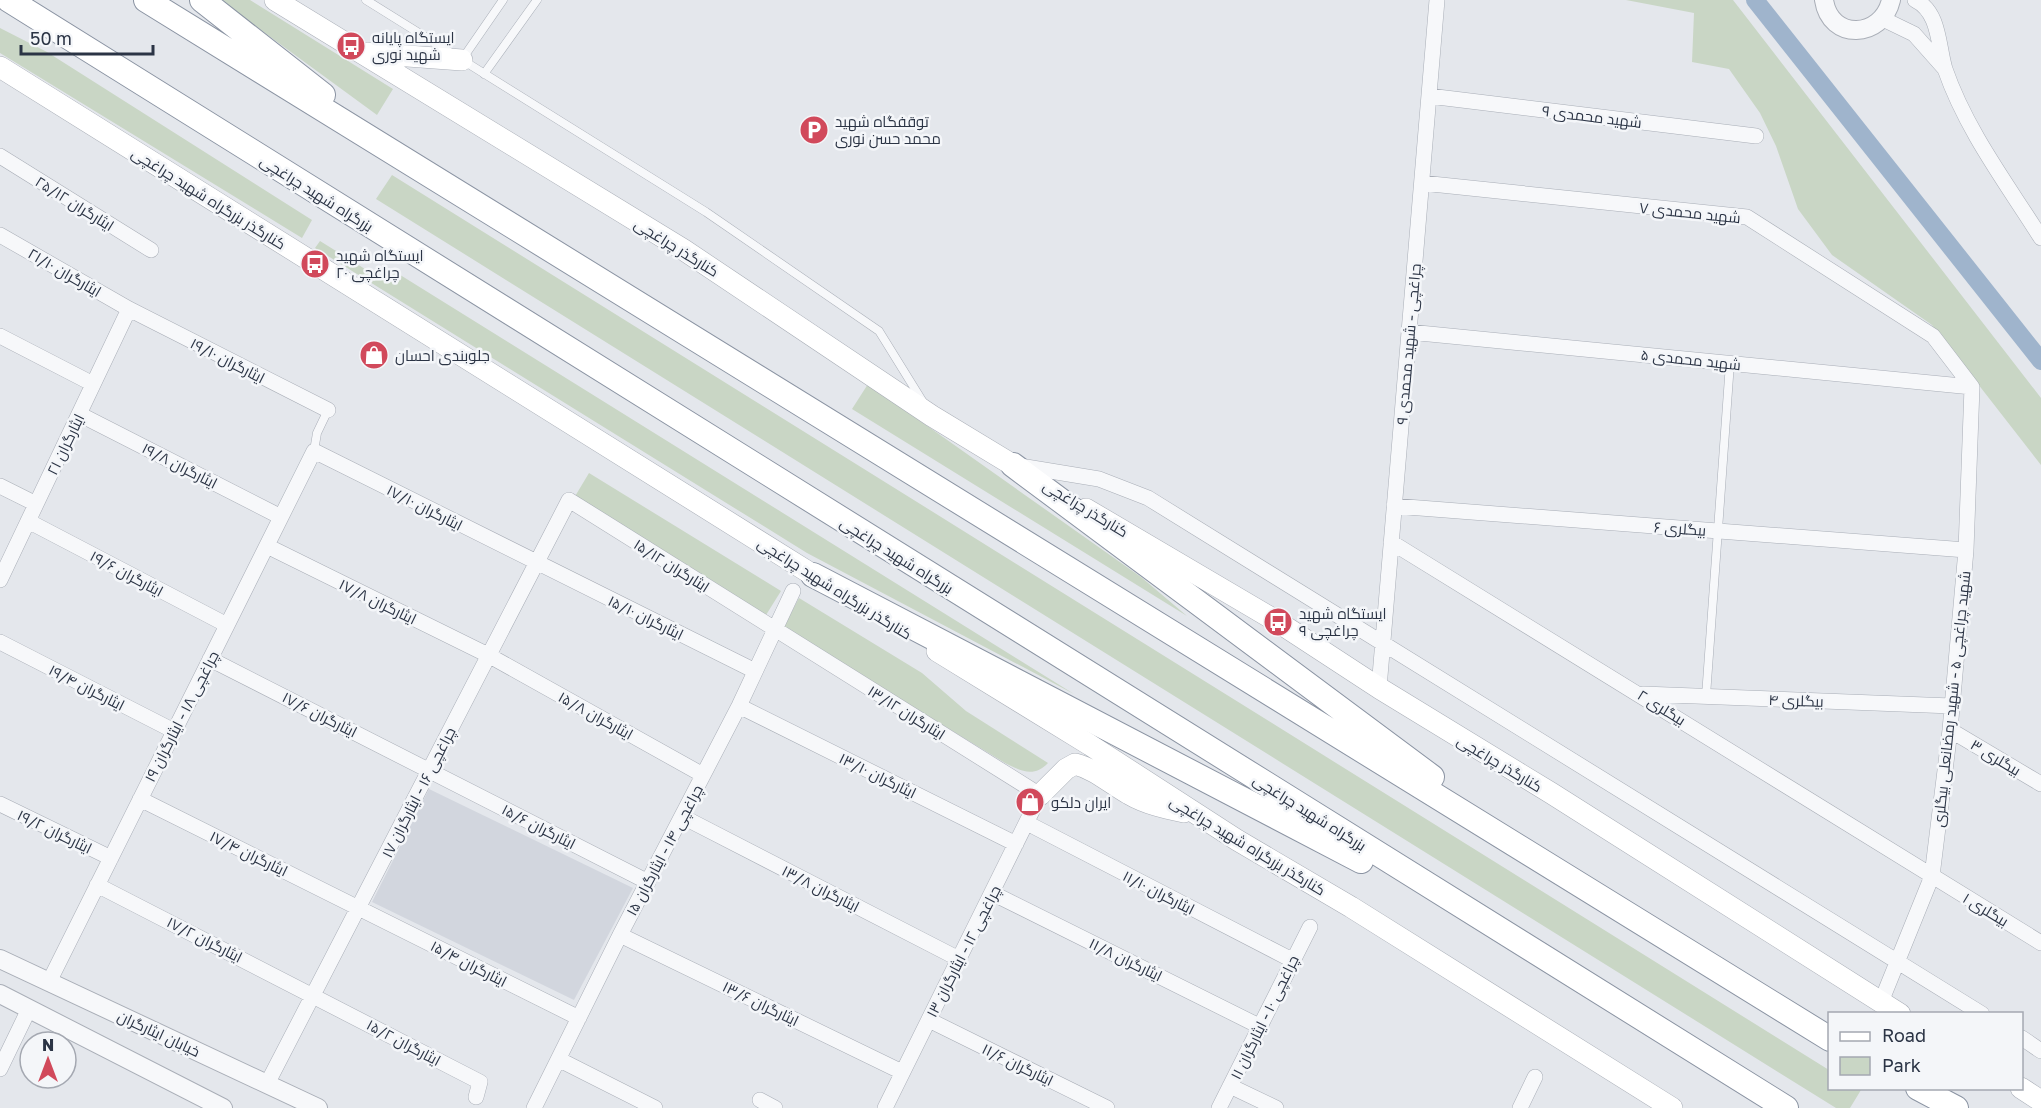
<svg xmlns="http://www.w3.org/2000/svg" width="2041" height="1108" font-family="'Golos Text',Cairo,sans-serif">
	<rect width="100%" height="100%" fill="#e4e7ec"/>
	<path fill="#d2d6de" d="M 429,789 L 633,888 L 574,1000 L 372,902 Z"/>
	<path fill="#c9d6c5" d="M 220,0 L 250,0 L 393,89 L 377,115 Z
		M 1626,0 L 1733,0 L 2041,398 L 2041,465 L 1932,325 L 1832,255 L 1798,209 L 1776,146 L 1760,113 L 1729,69 L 1692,62 L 1694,13 Z
		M 0,28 L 47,52 L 312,220 L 302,238 L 0,53 Z
		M 392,175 L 1829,1070 L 1830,1088 L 1861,1090 L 1850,1108 L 1836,1108 L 376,199 Z
		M 320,241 L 381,279 L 389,268 L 1074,694 L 807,553 L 315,248 Z
		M 868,384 L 1141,577 L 1187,616 L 852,409 Z
		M 589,473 L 781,591 L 766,615 L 574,498 Z
		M 799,598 L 922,673 L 966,711 L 1048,763 C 1034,778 1021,771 1005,763 L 783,628 Z"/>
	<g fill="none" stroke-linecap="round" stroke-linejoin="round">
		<path stroke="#9fb4cc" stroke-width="18" d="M 1755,0 L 2041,361"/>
		<g stroke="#a9aeb7" stroke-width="9">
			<path id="service" d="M 366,0 L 451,53
				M 463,58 L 503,0
				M 464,61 L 706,212 L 879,331 L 923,402
				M 484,74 L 537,0
				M 314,451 L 317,433 L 328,410
				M 1706,696 L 1730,363"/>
		</g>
		<g stroke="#a9aeb7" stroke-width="16">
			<path id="minor" d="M 1915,0 C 1940,12 1938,46 1945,69 C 1966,130 2007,184 2041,238
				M 1883,19 L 1914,34 L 1945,69
				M 1429,96 L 1756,136
				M 0,156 L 151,250
				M 1422,183 L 1747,217 L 1933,336 L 1972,387
				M 0,235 L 129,309 L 328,410
				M 1409,332 L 1972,387
				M 0,336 L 93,384
				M 79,414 L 281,517
				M 1020,466 L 1099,479 L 1148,498 L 1982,1014
				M 0,486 L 36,504
				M 1394,506 L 1966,550
				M 28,521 L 227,625
				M 1391,542 L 2041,943
				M 267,546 L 488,655 L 703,775
				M 0,580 L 129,309
				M 0,642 L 174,731
				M 210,659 L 648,882
				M 1379,688 L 1437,0
				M 1643,694 L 1952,706
				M 739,706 L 1016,844
				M 1950,730 L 2041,784
				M 140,799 L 579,1018
				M 0,804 L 111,858
				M 683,817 L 959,959
				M 1027,823 L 1292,960
				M 97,885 L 480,1082 L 476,1097
				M 992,893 L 1259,1026
				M 620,935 L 902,1072
				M 49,982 L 314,451 L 755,671
				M 1881,1002 L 1932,876 L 1950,730 L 1966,550 L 1972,387
				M 929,1020 L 1107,1108
				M 2022,1038 L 2041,1051
				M 560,1060 L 655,1108
				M 0,1069 L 29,1009
				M 267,1084 L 569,500 L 1040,795 L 885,1108
				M 1230,1086 L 1276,1108
				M 760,1100 L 775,1108
				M 534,1108 L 620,935 L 739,706 L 793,591
				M 1219,1108 L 1310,927
				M 1520,1108 L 1535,1077"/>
		</g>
		<g stroke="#a9aeb7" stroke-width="20">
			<path id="tertiary" d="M 1824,0 C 1830,41 1882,39 1891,0
				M 0,959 L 318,1108
				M 0,994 L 223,1108"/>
		</g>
		<g stroke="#a9aeb7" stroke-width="22">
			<path id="secondary" d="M 275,0 L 684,250 L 932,416 L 1026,473
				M 367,53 L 462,60
				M 0,67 L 826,583
				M 1086,509 L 1278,622 L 1379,688 L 1551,793 L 1900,1014
				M 937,651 L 1090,745 L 1237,840 L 1351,907 L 1672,1108
				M 1040,795 L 1066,769 L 1075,764 C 1095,769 1111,784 1129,794 C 1146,804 1165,808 1184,812
				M 2021,1088 L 2041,1101"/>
		</g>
		<g stroke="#8b94a3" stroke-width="26">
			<path id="trunk" d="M 9,0 L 1786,1108
				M 146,0 L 1830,1039
				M 202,0 L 323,95
				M 1013,465 L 1432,777
				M 813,575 L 1361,861
				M 1918,1088 L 1956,1108"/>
		</g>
		<use href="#service" stroke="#f7f8fa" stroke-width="8"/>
		<use href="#minor" stroke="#f7f8fa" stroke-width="15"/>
		<use href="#tertiary" stroke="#f7f8fa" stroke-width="18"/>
		<use href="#secondary" stroke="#fff" stroke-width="21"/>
		<use href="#trunk" stroke="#fff" stroke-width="24"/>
	</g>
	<defs>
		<g id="bus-disc" transform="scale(1.5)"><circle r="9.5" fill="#d1495b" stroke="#f4f6f9"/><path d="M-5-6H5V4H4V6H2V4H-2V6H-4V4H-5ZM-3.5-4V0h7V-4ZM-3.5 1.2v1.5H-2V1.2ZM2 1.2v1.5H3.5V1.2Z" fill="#fff"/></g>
		<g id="parking-disc" transform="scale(1.5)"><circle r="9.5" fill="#d1495b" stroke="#f4f6f9"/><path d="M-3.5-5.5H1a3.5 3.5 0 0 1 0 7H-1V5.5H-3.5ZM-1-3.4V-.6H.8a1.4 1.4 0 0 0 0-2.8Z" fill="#fff"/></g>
		<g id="shop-disc" transform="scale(1.5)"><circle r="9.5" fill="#d1495b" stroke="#f4f6f9"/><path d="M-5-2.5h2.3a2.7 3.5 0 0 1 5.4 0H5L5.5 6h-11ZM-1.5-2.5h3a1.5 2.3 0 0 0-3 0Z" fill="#fff"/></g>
	</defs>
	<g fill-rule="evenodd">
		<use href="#bus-disc" x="351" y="46"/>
		<use href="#parking-disc" x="814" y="130"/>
		<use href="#bus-disc" x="315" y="264"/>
		<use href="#shop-disc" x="374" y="355"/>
		<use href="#bus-disc" x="1278" y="622"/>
		<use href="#shop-disc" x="1030" y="802"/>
	</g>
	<g text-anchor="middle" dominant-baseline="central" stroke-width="5" stroke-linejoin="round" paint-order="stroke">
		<g font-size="15" fill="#2b3445" stroke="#f4f6f9" text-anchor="start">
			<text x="372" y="37">ایستگاه پایانه<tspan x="372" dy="17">شهید نوری</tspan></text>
			<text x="835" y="121">توقفگاه شهید<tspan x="835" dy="17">محمد حسن نوری</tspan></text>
			<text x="336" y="255">ایستگاه شهید<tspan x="336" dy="17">چراغچی ۲۰</tspan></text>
			<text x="395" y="355">جلوبندی احسان</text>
			<text x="1299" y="613">ایستگاه شهید<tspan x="1299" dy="17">چراغچی ۹</tspan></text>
			<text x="1051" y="802">ایران دلکو</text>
		</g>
		<g font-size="15" fill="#2b3445" stroke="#f4f6f9">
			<text transform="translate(1592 116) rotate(7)">شهید محمدی ۹</text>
			<text transform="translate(317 193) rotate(32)">بزرگراه شهید چراغچی</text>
			<text transform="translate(209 198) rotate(32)">کنارگذر بزرگراه شهید چراغچی</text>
			<text transform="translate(75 203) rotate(32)">ایثارگران ۲۵/۱۲</text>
			<text transform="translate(1690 212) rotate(6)">شهید محمدی ۷</text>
			<text transform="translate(677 247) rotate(32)">کنارگذر چراغچی</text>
			<text transform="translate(65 272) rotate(30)">ایثارگران ۲۱/۱۰</text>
			<text transform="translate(1408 344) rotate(-85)">۹ چراغچی - شهید محمدی</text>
			<text transform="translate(1691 359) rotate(6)">شهید محمدی ۵</text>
			<text transform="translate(228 360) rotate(27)">ایثارگران ۱۹/۱۰</text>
			<text transform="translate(65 444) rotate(-64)">ایثارگران ۲۱</text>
			<text transform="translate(180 465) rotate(27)">ایثارگران ۱۹/۸</text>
			<text transform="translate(425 507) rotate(27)">ایثارگران ۱۷/۱۰</text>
			<text transform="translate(1086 508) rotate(31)">کنارگذر چراغچی</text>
			<text transform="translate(1680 528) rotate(4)">بیگلری ۶</text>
			<text transform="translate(897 555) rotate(32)">بزرگراه شهید چراغچی</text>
			<text transform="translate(672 565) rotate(32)">ایثارگران ۱۵/۱۲</text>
			<text transform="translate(127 573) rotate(28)">ایثارگران ۱۹/۶</text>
			<text transform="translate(835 588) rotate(32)">کنارگذر بزرگراه شهید چراغچی</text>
			<text transform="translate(378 601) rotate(26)">ایثارگران ۱۷/۸</text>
			<text transform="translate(646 617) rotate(26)">ایثارگران ۱۵/۱۰</text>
			<text transform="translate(87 687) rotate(27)">ایثارگران ۱۹/۴</text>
			<text transform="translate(1951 699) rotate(-84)">شهید چراغچی ۵ - شهید رمضانعلی بیگلری</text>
			<text transform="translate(1796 700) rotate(2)">بیگلری ۴</text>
			<text transform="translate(1662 707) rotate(32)">بیگلری ۲</text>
			<text transform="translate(907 712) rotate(32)">ایثارگران ۱۳/۱۲</text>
			<text transform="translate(320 714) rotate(27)">ایثارگران ۱۷/۶</text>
			<text transform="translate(596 715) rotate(29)">ایثارگران ۱۵/۸</text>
			<text transform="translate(181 716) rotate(-63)">چراغچی ۱۸ - ایثارگران ۱۹</text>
			<text transform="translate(1996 757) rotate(31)">بیگلری ۳</text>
			<text transform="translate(1500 763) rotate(31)">کنارگذر چراغچی</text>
			<text transform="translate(878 775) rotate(26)">ایثارگران ۱۳/۱۰</text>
			<text transform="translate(418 792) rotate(-63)">چراغچی ۱۶ - ایثارگران ۱۷</text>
			<text transform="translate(1310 812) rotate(32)">بزرگراه شهید چراغچی</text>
			<text transform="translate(539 826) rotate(27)">ایثارگران ۱۵/۶</text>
			<text transform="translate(55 831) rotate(26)">ایثارگران ۱۹/۲</text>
			<text transform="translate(1248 845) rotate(31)">کنارگذر بزرگراه شهید چراغچی</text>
			<text transform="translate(664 850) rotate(-62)">چراغچی ۱۴ - ایثارگران ۱۵</text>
			<text transform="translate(249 853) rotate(26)">ایثارگران ۱۷/۴</text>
			<text transform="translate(821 888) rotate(27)">ایثارگران ۱۳/۸</text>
			<text transform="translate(1159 892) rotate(27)">ایثارگران ۱۱/۱۰</text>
			<text transform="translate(1986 909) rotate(31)">بیگلری ۱</text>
			<text transform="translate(205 939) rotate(27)">ایثارگران ۱۷/۲</text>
			<text transform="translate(963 951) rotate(-63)">چراغچی ۱۲ - ایثارگران ۱۳</text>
			<text transform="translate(1126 959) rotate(26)">ایثارگران ۱۱/۸</text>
			<text transform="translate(469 963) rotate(27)">ایثارگران ۱۵/۴</text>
			<text transform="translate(761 1003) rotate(26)">ایثارگران ۱۳/۶</text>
			<text transform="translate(1264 1017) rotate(-64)">چراغچی ۱۰ - ایثارگران ۱۱</text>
			<text transform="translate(159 1033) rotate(25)">خیابان ایثارگران</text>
			<text transform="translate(404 1042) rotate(28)">ایثارگران ۱۵/۲</text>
			<text transform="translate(1018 1064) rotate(26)">ایثارگران ۱۱/۶</text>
		</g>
	</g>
	<rect x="1828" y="1012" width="195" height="78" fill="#f4f6f9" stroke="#a4a8b1" stroke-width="1.5"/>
	<rect x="1840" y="1032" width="30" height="9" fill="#ffffff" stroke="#a4a8b1" stroke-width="1.5"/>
	<text x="1882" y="1042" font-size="18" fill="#2b3445">Road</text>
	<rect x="1840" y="1057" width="30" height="18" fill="#c9d6c5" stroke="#a4a8b1" stroke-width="1.5"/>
	<text x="1882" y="1072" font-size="18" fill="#2b3445">Park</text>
	<g transform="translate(48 1060)"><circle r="28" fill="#f4f6f9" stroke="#a4a8b1" stroke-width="1.5"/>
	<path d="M0-4.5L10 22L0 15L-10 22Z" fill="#d1495b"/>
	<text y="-9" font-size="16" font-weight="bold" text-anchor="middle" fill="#2b3445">N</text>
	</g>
	<path d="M21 45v9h132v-9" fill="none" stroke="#2b3445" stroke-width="3"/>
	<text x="30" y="45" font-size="18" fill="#2b3445" stroke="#f4f6f9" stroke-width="4.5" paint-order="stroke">50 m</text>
</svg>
